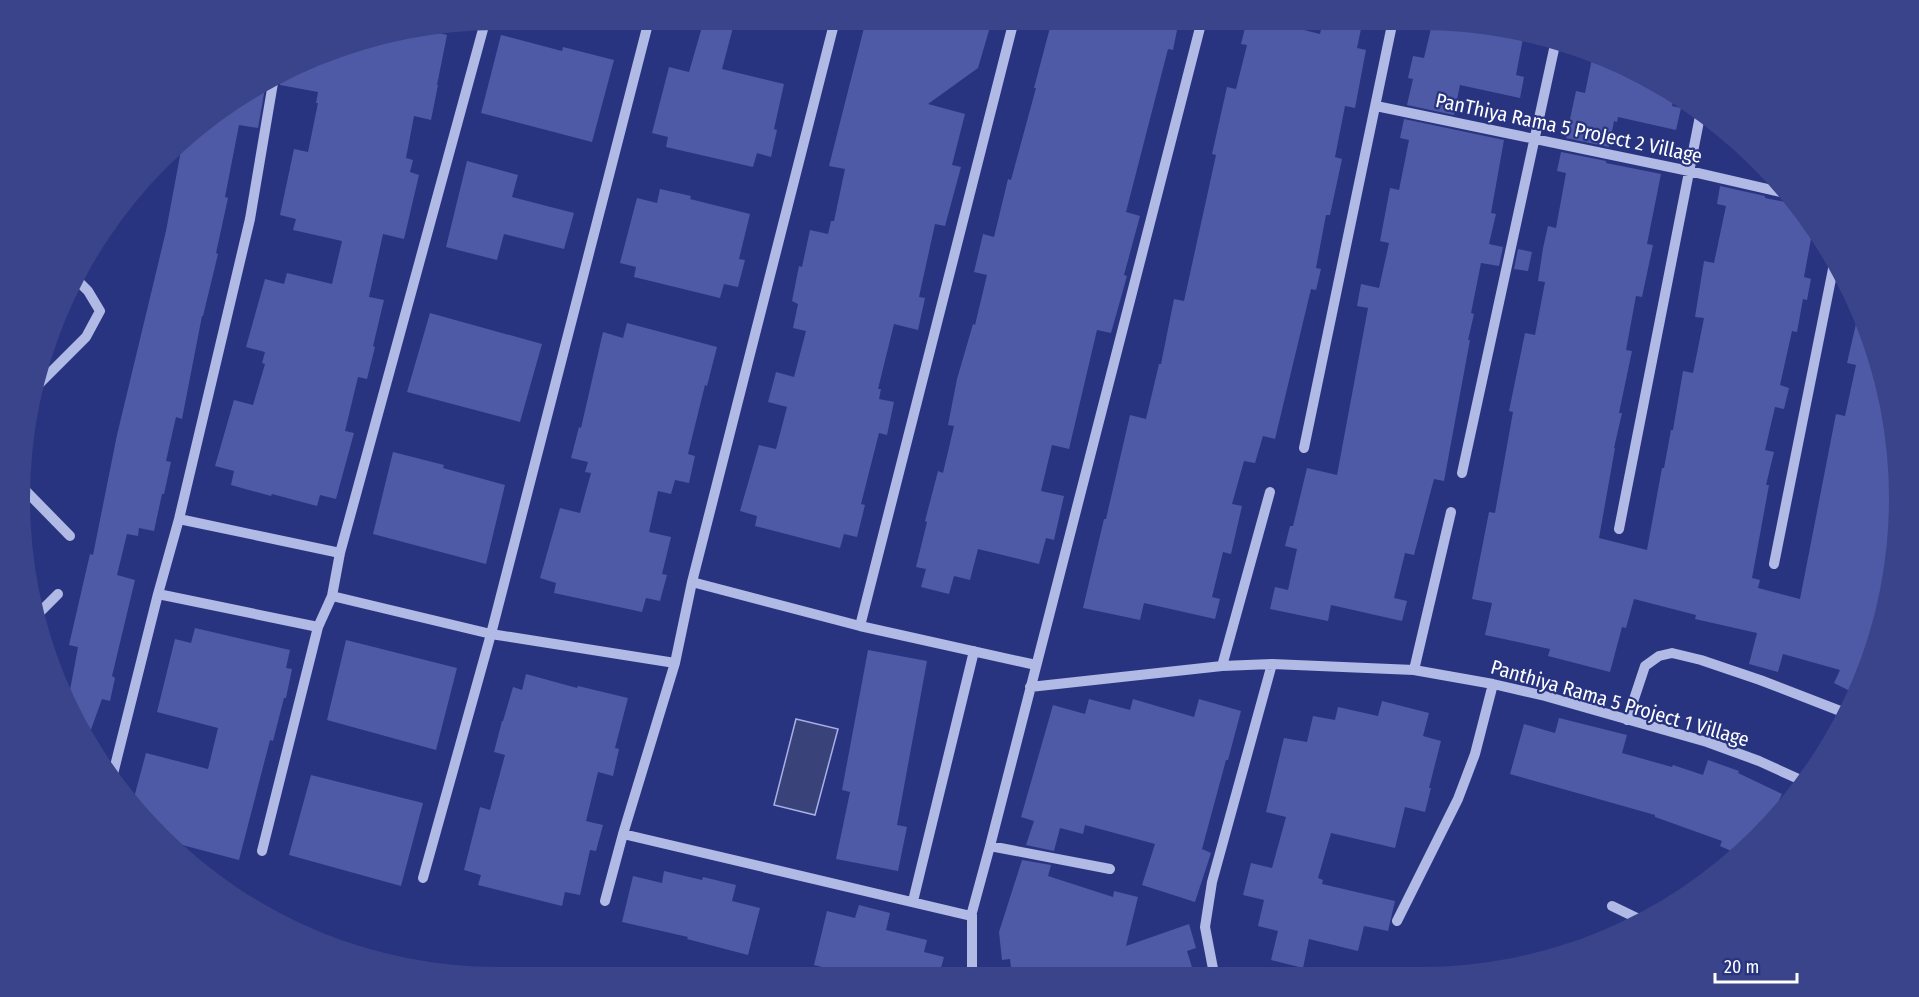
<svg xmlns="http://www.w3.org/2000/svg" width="1919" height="997" font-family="'Fira Sans Condensed',sans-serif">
	<rect width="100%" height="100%" fill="#293480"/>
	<path fill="#3a427a" stroke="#a6b0e5" stroke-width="1.5" d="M 796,719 L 838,729 L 815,815 L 774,805 Z"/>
	<path fill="#4e5aa6" d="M 704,20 L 735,20 L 722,69 L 784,84 L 774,129 L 777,130 L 771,157 L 757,153 L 753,167 L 666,147 L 668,137 L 652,133 L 669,67 L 689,72 Z
		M 866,20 L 992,20 L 978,68 L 928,104 L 965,114 L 952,165 L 961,167 L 945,226 L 935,224 L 919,297 L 925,298 L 918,330 L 894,324 L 878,389 L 881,389 L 879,399 L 894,402 L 887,435 L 879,433 L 861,504 L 865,505 L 857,537 L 844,534 L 840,548 L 755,526 L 757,516 L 740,511 L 759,445 L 776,449 L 787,407 L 768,402 L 776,372 L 794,377 L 806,331 L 793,328 L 798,304 L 792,301 L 799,266 L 802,267 L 810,230 L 828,234 L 831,221 L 834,221 L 845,169 L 829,166 Z
		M 1052,20 L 1179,20 L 1173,50 L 1168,49 L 1126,212 L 1140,216 L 1124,275 L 1127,276 L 1111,333 L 1097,330 L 1069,449 L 1052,445 L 1041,491 L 1064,496 L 1054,540 L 1046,538 L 1039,564 L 978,549 L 970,580 L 954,576 L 949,594 L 921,587 L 926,569 L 916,567 L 927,522 L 925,521 L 938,471 L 943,473 L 954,426 L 948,425 L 957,379 L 973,324 L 975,325 L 987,275 L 974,272 L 983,234 L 994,237 L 1008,179 L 1011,180 L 1036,88 L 1034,88 Z
		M 1247,20 L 1264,20 L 1320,34 L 1323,21 L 1361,29 L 1357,48 L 1366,50 L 1355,108 L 1345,106 L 1335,157 L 1342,159 L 1330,215 L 1326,215 L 1316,268 L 1321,269 L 1316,290 L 1311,289 L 1275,439 L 1263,436 L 1255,463 L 1244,461 L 1232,504 L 1242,506 L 1231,554 L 1223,552 L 1212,597 L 1220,599 L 1215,619 L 1144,603 L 1140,620 L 1083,608 L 1104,519 L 1106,519 L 1130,415 L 1146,419 L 1159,364 L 1161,364 L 1174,299 L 1184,301 L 1216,155 L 1212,154 L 1227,87 L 1236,89 L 1247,45 L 1241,44 Z
		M 1433,20 L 1451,21 L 1524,33 L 1516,75 L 1524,77 L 1520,98 L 1460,85 L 1454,115 L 1407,105 L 1413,79 L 1408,78 L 1413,56 L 1424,58 Z
		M 430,31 L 447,35 L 437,85 L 438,85 L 431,120 L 414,116 L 406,158 L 413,160 L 410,172 L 419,175 L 404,239 L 383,234 L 369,297 L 384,300 L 373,346 L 375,347 L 367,379 L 358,377 L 345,431 L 354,433 L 336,499 L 320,495 L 317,506 L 272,494 L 271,496 L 231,485 L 234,471 L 215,466 L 234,400 L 253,405 L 265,364 L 262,363 L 265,352 L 246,347 L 265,279 L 284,284 L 287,273 L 332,284 L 342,241 L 293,230 L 296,219 L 280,215 L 294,149 L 308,152 L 318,103 L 316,103 L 318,92 L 280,85 L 280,80 L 344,45 Z
		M 501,35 L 562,51 L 563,47 L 614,60 L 592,142 L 481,113 Z
		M 1593,54 L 1628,67 L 1626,77 L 1656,84 L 1674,95 L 1672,106 L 1681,108 L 1676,130 L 1618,117 L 1617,122 L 1614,121 L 1609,147 L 1566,138 L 1576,91 L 1585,93 Z
		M 265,88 L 258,128 L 239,125 L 225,197 L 228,198 L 216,253 L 218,254 L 203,316 L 202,316 L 182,419 L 176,417 L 166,461 L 171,462 L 164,494 L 162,494 L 154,531 L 139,528 L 138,536 L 127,534 L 117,575 L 135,580 L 112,676 L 115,678 L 110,701 L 102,699 L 89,735 L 68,701 L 78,647 L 69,645 L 90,554 L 93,555 L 117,435 L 166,231 L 182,145 L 207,119 Z
		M 1404,119 L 1504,140 L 1491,213 L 1496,214 L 1489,244 L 1503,247 L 1499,266 L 1481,263 L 1471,313 L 1474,314 L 1468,340 L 1470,340 L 1444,481 L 1434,479 L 1414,555 L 1405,553 L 1394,598 L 1407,601 L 1402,621 L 1331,605 L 1328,621 L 1270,609 L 1275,587 L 1288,590 L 1297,549 L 1285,546 L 1290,526 L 1293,526 L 1307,468 L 1337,475 L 1368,308 L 1357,306 L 1361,284 L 1379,288 L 1389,243 L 1380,241 L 1390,188 L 1399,190 L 1409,140 L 1400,138 Z
		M 1561,152 L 1606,161 L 1606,163 L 1661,174 L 1647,244 L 1653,245 L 1642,297 L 1636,296 L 1626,350 L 1632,351 L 1619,413 L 1622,413 L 1614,448 L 1615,448 L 1599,538 L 1647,550 L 1662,468 L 1664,468 L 1671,430 L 1673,430 L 1683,371 L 1693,373 L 1704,318 L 1695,317 L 1704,261 L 1714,263 L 1726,206 L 1717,204 L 1720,186 L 1765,196 L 1765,198 L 1796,204 L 1813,228 L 1804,277 L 1811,279 L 1807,300 L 1803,299 L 1797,332 L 1792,331 L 1780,385 L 1789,388 L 1784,409 L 1775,407 L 1765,450 L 1774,452 L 1766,485 L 1769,485 L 1752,578 L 1760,580 L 1758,588 L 1800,599 L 1836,414 L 1845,416 L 1856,365 L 1847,363 L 1859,311 L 1874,345 L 1895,436 L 1898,530 L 1883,623 L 1856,694 L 1834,683 L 1840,670 L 1783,654 L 1778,672 L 1749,664 L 1757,633 L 1695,619 L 1696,615 L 1634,599 L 1626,628 L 1622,627 L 1610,672 L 1548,656 L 1550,649 L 1485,635 L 1492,603 L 1472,599 L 1489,512 L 1495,513 L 1513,412 L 1509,411 L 1525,333 L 1535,335 L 1545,282 L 1538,281 L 1543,248 L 1548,226 L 1556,228 L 1566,173 L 1557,171 Z
		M 467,161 L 518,175 L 512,197 L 574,213 L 564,249 L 504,234 L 497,260 L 446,247 Z
		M 660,189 L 691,196 L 690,199 L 750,214 L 739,259 L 745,260 L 738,287 L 724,284 L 720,298 L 634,277 L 636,267 L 620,263 L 637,198 L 657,203 Z
		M 1518,249 L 1532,252 L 1528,271 L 1514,269 Z
		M 430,313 L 542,344 L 520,422 L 407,392 Z
		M 627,323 L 717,347 L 707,386 L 705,385 L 688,454 L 695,456 L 689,483 L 675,480 L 671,494 L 658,491 L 649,532 L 671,537 L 662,574 L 667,575 L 660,601 L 646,598 L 642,612 L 554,593 L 556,583 L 540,578 L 560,508 L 580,513 L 591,473 L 585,472 L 588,462 L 571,458 L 579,427 L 581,428 L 603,332 L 623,338 Z
		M 393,452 L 444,465 L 443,468 L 505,485 L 486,564 L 373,534 Z
		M 195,628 L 290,650 L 286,668 L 292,669 L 286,698 L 284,698 L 273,741 L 270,740 L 239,860 L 167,841 L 139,815 L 132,805 L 146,753 L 208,769 L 218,728 L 157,712 L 175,639 L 191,643 Z
		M 346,640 L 457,668 L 436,750 L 327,720 Z
		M 868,650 L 927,661 L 897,825 L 907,827 L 898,871 L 836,859 L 850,792 L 842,790 Z
		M 526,674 L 577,688 L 578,686 L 628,698 L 615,748 L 619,749 L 613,776 L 598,772 L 586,821 L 603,825 L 596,851 L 590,850 L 580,895 L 565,892 L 562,906 L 478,885 L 481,875 L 464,870 L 480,807 L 490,810 L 505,755 L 494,752 L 502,721 L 503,721 L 513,687 L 522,690 Z
		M 1089,699 L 1130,710 L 1133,699 L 1194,717 L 1199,699 L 1241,711 L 1228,760 L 1226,760 L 1202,849 L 1211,853 L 1195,902 L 1142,885 L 1155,844 L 1085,825 L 1083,834 L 1060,828 L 1054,851 L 1026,845 L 1034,821 L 1021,817 L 1053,705 L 1085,714 Z
		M 1382,701 L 1429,713 L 1423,736 L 1441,741 L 1429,788 L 1431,788 L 1425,812 L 1405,807 L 1395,848 L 1331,833 L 1318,878 L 1323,880 L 1322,884 L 1395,901 L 1388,931 L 1364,926 L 1358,951 L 1309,939 L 1303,968 L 1271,960 L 1278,931 L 1258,926 L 1264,900 L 1243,895 L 1251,863 L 1272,868 L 1286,817 L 1266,812 L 1284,738 L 1307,742 L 1313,716 L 1335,720 L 1338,707 L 1378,716 Z
		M 1559,718 L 1627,735 L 1622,753 L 1672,767 L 1673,765 L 1703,775 L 1708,760 L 1739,771 L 1738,773 L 1782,794 L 1774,811 L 1781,814 L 1738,854 L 1720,846 L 1722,841 L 1655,817 L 1655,815 L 1510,774 L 1524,724 L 1555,733 Z
		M 311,775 L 423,803 L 401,886 L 289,855 Z
		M 1022,860 L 1051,865 L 1048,876 L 1113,897 L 1114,891 L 1138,897 L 1126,946 L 1189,924 L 1196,948 L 1187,951 L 1194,974 L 1012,975 L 1010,959 L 1002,960 L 999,932 Z
		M 664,871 L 702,880 L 703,877 L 736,885 L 732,901 L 760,908 L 748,955 L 687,939 L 688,937 L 622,922 L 633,876 L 662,883 Z
		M 859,905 L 890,913 L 886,930 L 927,940 L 924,952 L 944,957 L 939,975 L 833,975 L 834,970 L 814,965 L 827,911 L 855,918 Z"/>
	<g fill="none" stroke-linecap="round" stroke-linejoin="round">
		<path stroke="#b1b9e5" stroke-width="10" d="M 1376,106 L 1689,171 L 1789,194
			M 34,389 L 86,337 L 100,311 L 88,291 L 78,281
			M 1304,448 L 1393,20
			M 1462,473 L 1556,40
			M 25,490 L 70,536
			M 179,519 L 340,553
			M 1619,529 L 1701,111
			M 1774,564 L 1835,259
			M 692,582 L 860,626 L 1036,665
			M 158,594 L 318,627
			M 332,596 L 491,634 L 675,663
			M 40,612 L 58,594
			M 860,626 L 1014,20
			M 1222,666 L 1270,492
			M 1414,670 L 1451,512
			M 1030,687 L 1222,666 L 1272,664 L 1414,670 L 1493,684 L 1545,696 L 1707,742 L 1759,761 L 1803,781
			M 1627,720 L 1645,666 L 1659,656 L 1672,653 L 1701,660 L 1760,680 L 1848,714
			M 113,774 L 158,594 L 179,519 L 250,219 L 273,83
			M 623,834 L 971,916
			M 990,846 L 1110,869
			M 262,851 L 318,627 L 332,596 L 340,553 L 485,22
			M 423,878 L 491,634 L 649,20
			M 605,901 L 623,834 L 675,663 L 692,582 L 835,20
			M 913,901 L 974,651
			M 1612,906 L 1641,920
			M 1397,921 L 1458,799 L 1475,754 L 1493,684
			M 1214,974 L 1205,927 L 1212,882 L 1272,664
			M 972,975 L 972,915 L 971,916 L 990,846 L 1202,20"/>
	</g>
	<g text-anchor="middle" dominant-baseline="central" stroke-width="4.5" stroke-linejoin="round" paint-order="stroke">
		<g font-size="20" fill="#fff" stroke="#293480">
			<text transform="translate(1569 128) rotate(12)">PanThiya Rama 5 ProJect 2 Village</text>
			<text transform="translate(1620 703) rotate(16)">Panthiya Rama 5 Project 1 Village</text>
		</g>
	</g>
	<path d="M0 0H1919V997H0ZM498 30H1421A468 468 0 0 1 1889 498V499A468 468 0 0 1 1421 967H498A468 468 0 0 1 30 499V498A468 468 0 0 1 498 30Z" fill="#3a448a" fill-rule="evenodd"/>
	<path d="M1715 973v9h82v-9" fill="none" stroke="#ffffff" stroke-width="3"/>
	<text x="1724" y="973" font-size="18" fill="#ffffff" stroke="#293480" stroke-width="4.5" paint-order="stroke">20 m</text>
</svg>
